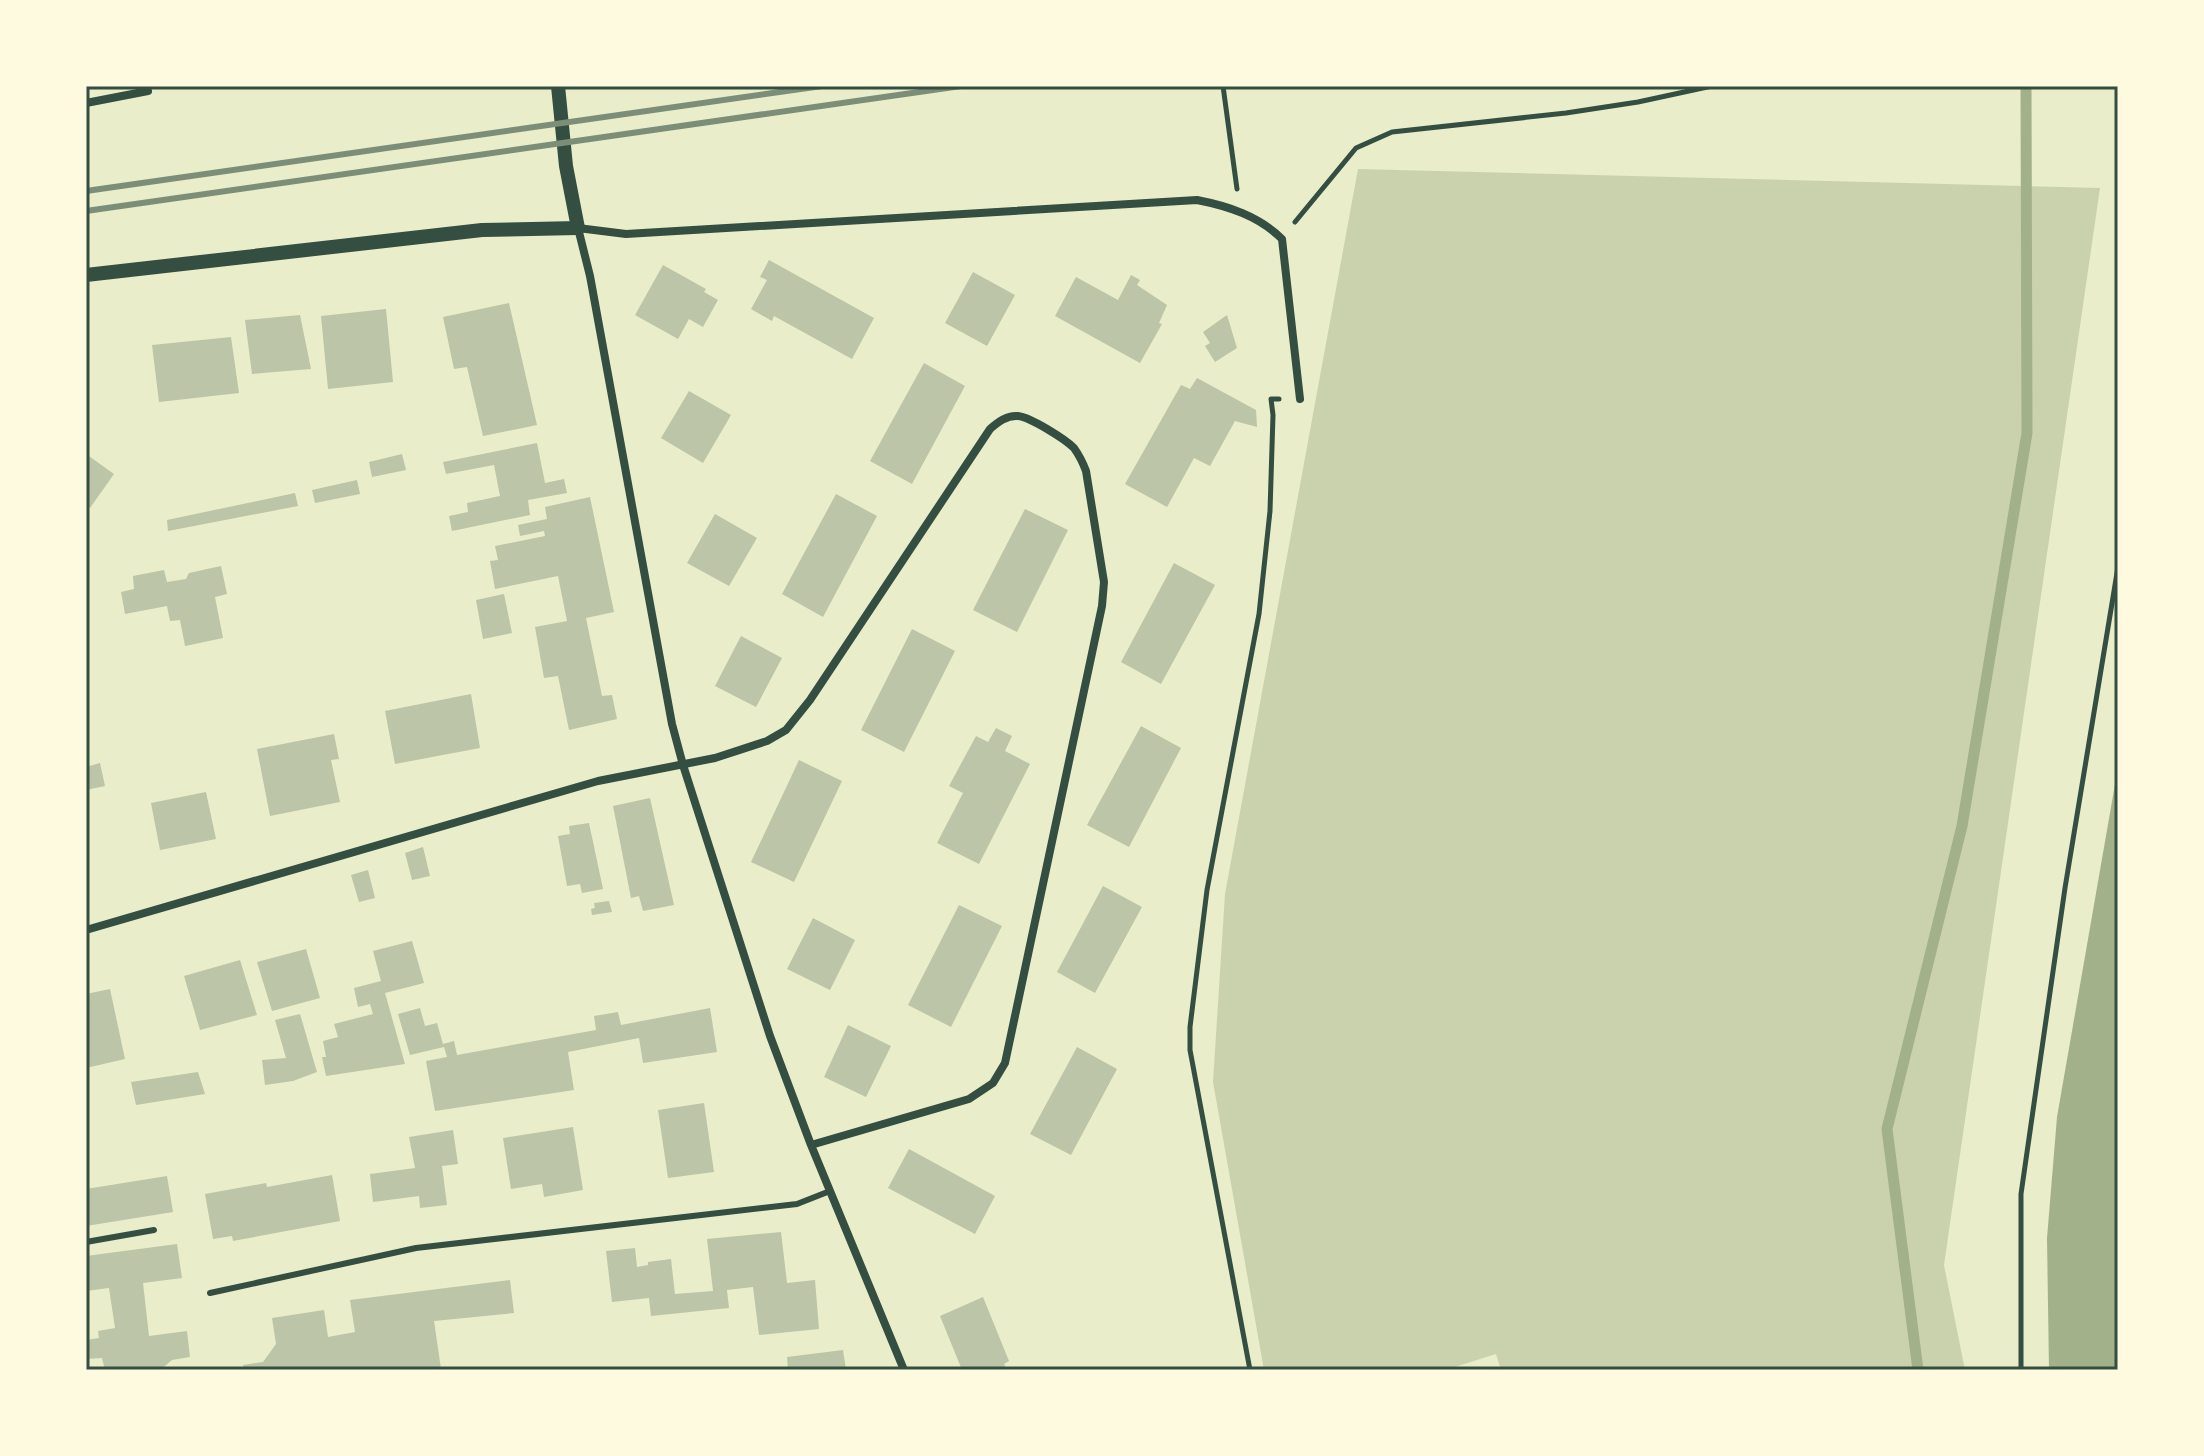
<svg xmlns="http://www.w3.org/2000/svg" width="2204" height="1456" font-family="'Work Sans',sans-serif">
	<rect width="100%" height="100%" fill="#e9edc9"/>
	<path fill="#cad2ad" d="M 1358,169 L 2100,188 L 1944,1265 L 1965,1370 L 1501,1370 L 1496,1354 L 1445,1370 L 1264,1370 L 1213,1082 L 1225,894 Z"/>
	<path fill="#a3b18a" d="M 2118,767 L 2118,1370 L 2049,1370 L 2047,1238 L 2057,1117 Z"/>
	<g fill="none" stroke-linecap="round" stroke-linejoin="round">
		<path stroke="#a3b18a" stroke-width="11" d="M 1918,1370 L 1887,1129 L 1962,826 L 2027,433 L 2026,86"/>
	</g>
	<path fill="#bcc5a7" d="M 769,260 L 874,318 L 852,359 L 774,316 L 772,321 L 751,309 L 767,280 L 760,277 Z
		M 663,265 L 706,289 L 704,292 L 718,300 L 703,327 L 689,319 L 678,339 L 635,315 Z
		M 973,272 L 1015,295 L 987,346 L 945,323 Z
		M 1131,275 L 1140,280 L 1137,285 L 1167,305 L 1159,323 L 1162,324 L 1140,363 L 1055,316 L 1076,277 L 1118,300 Z
		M 509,303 L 537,425 L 483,436 L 467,367 L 454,369 L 443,317 Z
		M 386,309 L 393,382 L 328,389 L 321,316 Z
		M 300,315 L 311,369 L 252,374 L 245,320 Z
		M 1227,315 L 1237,348 L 1215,362 L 1205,346 L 1210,343 L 1203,332 Z
		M 231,337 L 239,393 L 159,402 L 152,345 Z
		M 924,363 L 965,386 L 912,484 L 870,461 Z
		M 1197,378 L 1256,410 L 1257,427 L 1235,421 L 1210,466 L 1194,458 L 1167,507 L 1125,484 L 1181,385 L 1190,389 Z
		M 689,391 L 731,415 L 703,463 L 661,438 Z
		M 537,443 L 545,483 L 564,479 L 567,493 L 528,500 L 530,515 L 452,531 L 449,516 L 468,512 L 467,503 L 500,496 L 494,465 L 446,474 L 443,462 Z
		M 86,454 L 114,474 L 90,508 L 86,506 Z
		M 402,454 L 406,470 L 372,477 L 369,462 Z
		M 357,480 L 360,494 L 315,503 L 312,490 Z
		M 295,493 L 298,506 L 168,531 L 167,520 Z
		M 836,494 L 877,516 L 823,617 L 782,594 Z
		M 590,497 L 614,612 L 586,618 L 602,696 L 612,695 L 617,719 L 569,730 L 558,676 L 544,678 L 535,627 L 567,621 L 558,576 L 495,589 L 490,561 L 498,560 L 495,546 L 545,536 L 544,531 L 520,536 L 518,525 L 547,519 L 545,507 Z
		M 1025,509 L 1068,530 L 1017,632 L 973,610 Z
		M 715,514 L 757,538 L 729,586 L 687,563 Z
		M 1174,563 L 1215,585 L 1161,684 L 1121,662 Z
		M 221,566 L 227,594 L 215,597 L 223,638 L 185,646 L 180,620 L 170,621 L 167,606 L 125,614 L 121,592 L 134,589 L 133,576 L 164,570 L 167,582 L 186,579 L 189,573 Z
		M 504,594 L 512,633 L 483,639 L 476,600 Z
		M 912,629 L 955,651 L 904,752 L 861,730 Z
		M 741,636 L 782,658 L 756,707 L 715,686 Z
		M 471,694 L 480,748 L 395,764 L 385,711 Z
		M 1141,726 L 1181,748 L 1129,847 L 1087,825 Z
		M 996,728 L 1012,736 L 1005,751 L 1030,764 L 979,864 L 937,843 L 963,793 L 949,786 L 976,736 L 988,742 Z
		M 334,734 L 339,759 L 331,760 L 340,802 L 270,816 L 257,749 Z
		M 799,760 L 842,781 L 794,882 L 751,862 Z
		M 100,763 L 105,786 L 86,790 L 86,767 Z
		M 206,792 L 216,839 L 160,850 L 151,803 Z
		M 650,798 L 674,905 L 643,911 L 639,896 L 631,898 L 613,806 Z
		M 589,823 L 603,889 L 582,893 L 580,884 L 567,886 L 558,836 L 570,834 L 569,826 Z
		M 423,847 L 430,876 L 412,880 L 405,853 Z
		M 368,870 L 375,898 L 359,902 L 351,875 Z
		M 1103,886 L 1142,907 L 1095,993 L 1057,972 Z
		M 609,901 L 612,912 L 592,915 L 591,909 L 595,908 L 594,903 Z
		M 959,905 L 1002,926 L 951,1027 L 908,1005 Z
		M 813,918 L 855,940 L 830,990 L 787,969 Z
		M 412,941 L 424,983 L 385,993 L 405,1064 L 326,1076 L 322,1057 L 326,1057 L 323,1041 L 338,1037 L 334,1024 L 373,1014 L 370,1004 L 358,1007 L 354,988 L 381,981 L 373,951 Z
		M 306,949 L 320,998 L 272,1011 L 257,962 Z
		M 240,960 L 257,1015 L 200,1030 L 184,976 Z
		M 110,989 L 125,1059 L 86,1068 L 86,994 Z
		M 420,1008 L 425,1026 L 437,1023 L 443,1044 L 454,1041 L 457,1055 L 596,1030 L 594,1016 L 618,1012 L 621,1025 L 710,1008 L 717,1052 L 643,1063 L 639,1038 L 568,1052 L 574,1090 L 435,1111 L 426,1061 L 447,1057 L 444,1047 L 410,1055 L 398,1014 Z
		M 300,1014 L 317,1072 L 293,1081 L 265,1085 L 262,1060 L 286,1058 L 275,1020 Z
		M 848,1025 L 891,1046 L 866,1097 L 824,1077 Z
		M 1077,1047 L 1117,1069 L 1071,1155 L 1030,1134 Z
		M 198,1072 L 205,1094 L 136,1105 L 131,1082 Z
		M 704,1103 L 714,1172 L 668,1178 L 658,1110 Z
		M 573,1127 L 583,1190 L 544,1197 L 542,1184 L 511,1189 L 503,1138 Z
		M 453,1130 L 458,1164 L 442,1166 L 447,1205 L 420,1208 L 419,1196 L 373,1202 L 370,1174 L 415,1168 L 409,1137 Z
		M 909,1149 L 995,1196 L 975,1234 L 888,1188 Z
		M 332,1175 L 340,1221 L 233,1241 L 232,1236 L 213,1239 L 205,1194 L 266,1183 L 267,1187 Z
		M 167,1176 L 173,1212 L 86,1226 L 86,1189 Z
		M 781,1232 L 787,1283 L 815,1280 L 819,1329 L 759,1335 L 753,1287 L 727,1290 L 729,1308 L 651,1316 L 649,1298 L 612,1302 L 606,1251 L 635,1248 L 637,1267 L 648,1265 L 648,1262 L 671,1259 L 675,1294 L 713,1291 L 707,1239 Z
		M 177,1244 L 182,1278 L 143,1283 L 149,1336 L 187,1331 L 190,1357 L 172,1360 L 160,1370 L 105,1370 L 102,1358 L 86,1359 L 86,1340 L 99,1338 L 98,1331 L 115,1328 L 109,1288 L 86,1291 L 86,1256 Z
		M 510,1280 L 514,1313 L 434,1321 L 441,1369 L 244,1370 L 243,1365 L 263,1362 L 276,1344 L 272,1318 L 324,1310 L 328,1337 L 355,1332 L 350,1300 Z
		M 983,1297 L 1009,1361 L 1004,1364 L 1007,1370 L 962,1370 L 940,1316 Z
		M 843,1350 L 846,1370 L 788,1370 L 787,1357 Z"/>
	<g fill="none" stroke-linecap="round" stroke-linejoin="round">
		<path stroke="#344e41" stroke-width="5" d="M 1223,86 L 1237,189
			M 1295,222 L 1356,148 L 1392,132 L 1566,113 L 1638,102 L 1712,86
			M 1250,1370 L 1190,1050 L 1190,1027 L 1207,890 L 1259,614 L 1270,511 L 1273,415 L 1271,399 L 1279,399
			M 2021,1370 L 2021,1194 L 2065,888 L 2118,567"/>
		<path stroke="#344e41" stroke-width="6" d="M 86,1242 L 154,1230
			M 210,1293 L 416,1248 L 797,1204 L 830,1191"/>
		<path stroke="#344e41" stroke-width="8" d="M 86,103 L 148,91
			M 86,930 L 598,781 L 715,758 L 767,741 L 786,730 L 810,700 L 990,429 C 998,422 1007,415 1018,416 C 1030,417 1065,439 1074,448 C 1079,455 1083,463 1086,471 L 1104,582 L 1102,606 L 1005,1063 L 993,1083 L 969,1099 L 811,1145
			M 904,1370 L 811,1145 L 770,1036 L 683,765 L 672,724 L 590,276 L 578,228 L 626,234 L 1197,200 C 1228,206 1259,216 1282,239 L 1300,399"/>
		<path stroke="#344e41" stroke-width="14" d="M 86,275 L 482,230 L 578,228 L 566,166 L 558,86"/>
		<path stroke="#7c8e77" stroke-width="6" d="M 86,191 L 822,86
			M 86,211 L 961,86"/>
	</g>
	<rect width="2204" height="1456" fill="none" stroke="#fefae0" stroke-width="176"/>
	<rect x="88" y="88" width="2028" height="1280" fill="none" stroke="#344e41" stroke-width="3"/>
</svg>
